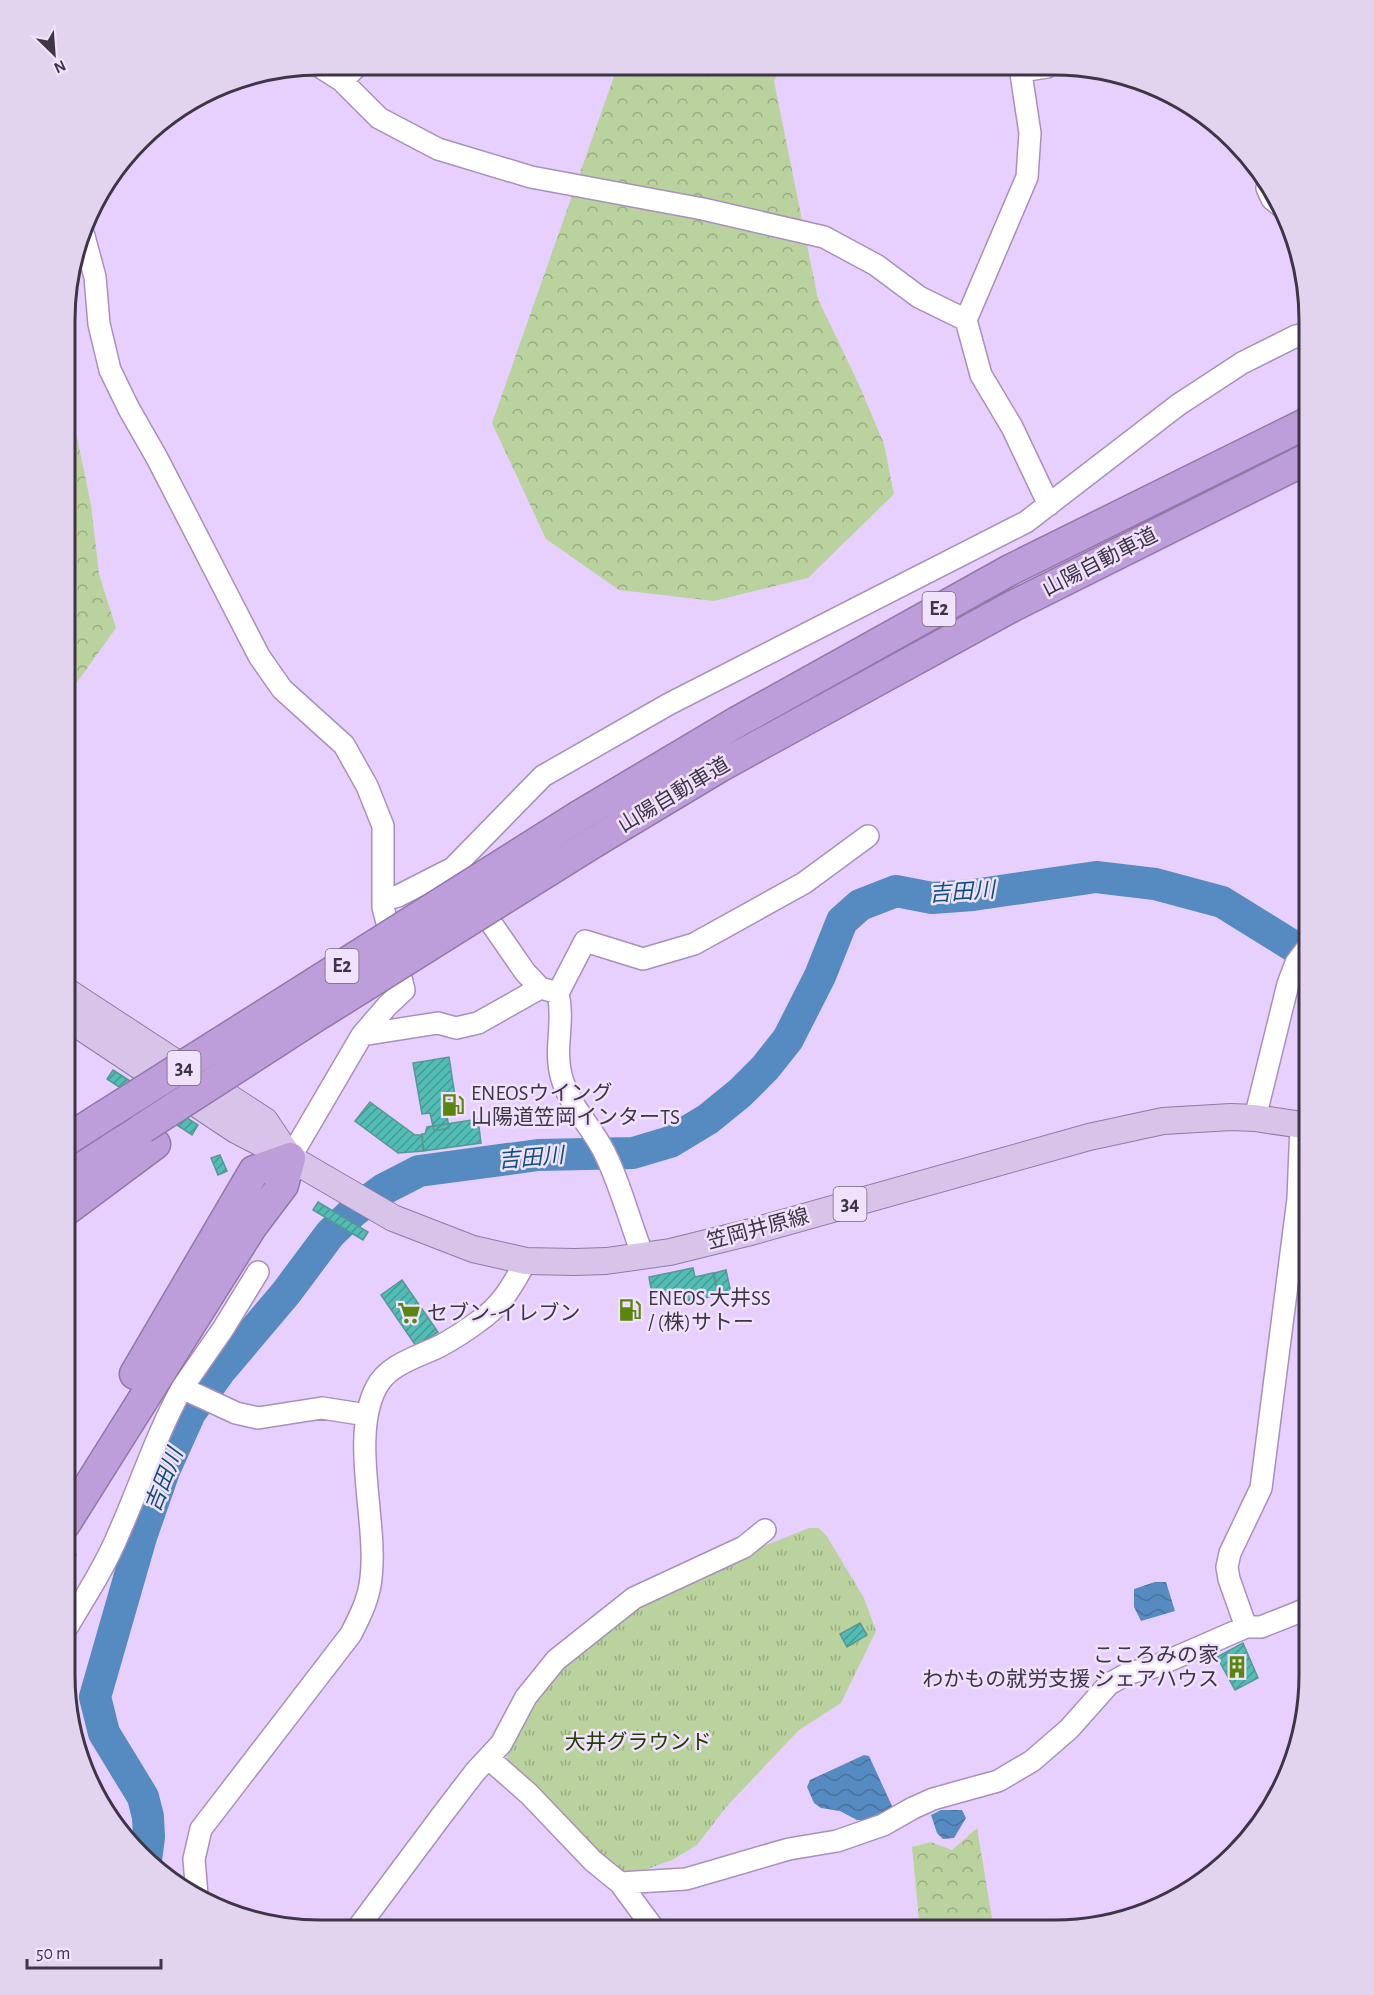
<svg xmlns="http://www.w3.org/2000/svg" width="1374" height="1995" font-family="'Alegreya Sans','Noto Sans JP',sans-serif">
	<defs>
		<pattern id="grass-tufts" width="24" height="20" patternUnits="userSpaceOnUse" patternTransform="scale(1.5)"><rect width="24" height="20" fill="#bad39e"/><path d="M3 7l-1-3M5 7V3M7 7l1-3M15 17l-1-3M17 17v-4M19 17l1-3" fill="none" stroke="#99ac83"/></pattern>
		<pattern id="forest-crowns" width="20" height="18" patternUnits="userSpaceOnUse" patternTransform="scale(1.5)"><rect width="20" height="18" fill="#bad39e"/><path d="M2 6a3 3 0 1 1 6 0M12 15a3 3 0 1 1 6 0" fill="none" stroke="#99ac83"/></pattern>
		<pattern id="water-waves" width="16" height="10" patternUnits="userSpaceOnUse" patternTransform="scale(1.5)"><rect width="16" height="10" fill="#558bc0"/><path d="M0 5q4-4 8 0t8 0" fill="none" stroke="#48729e"/></pattern>
		<pattern id="building-hatch" width="6" height="6" patternUnits="userSpaceOnUse" patternTransform="scale(1.5)"><rect width="6" height="6" fill="#52bdb5"/><path d="M-1 1l2-2M0 6l6-6M5 7l2-2" fill="none" stroke="#459a95"/></pattern>
	</defs>
	<rect width="100%" height="100%" fill="#e8d0fe"/>
	<path fill="url(#grass-tufts)" d="M 809,1528 L 819,1528 L 826,1535 L 864,1598 L 876,1631 L 841,1703 L 799,1730 L 727,1806 L 697,1845 L 672,1860 L 631,1875 L 619,1874 L 508,1771 L 507,1743 L 549,1675 L 625,1612 L 754,1550 Z"/>
	<path fill="url(#forest-crowns)" d="M 618,65 L 780,66 L 774,81 L 818,299 L 860,387 L 884,444 L 894,494 L 808,578 L 714,601 L 619,590 L 546,539 L 492,423 Z
		M 67,404 L 77,437 L 91,505 L 99,574 L 116,628 L 75,685 L 66,689 Z
		M 977,1828 L 994,1930 L 920,1930 L 912,1847 L 931,1842 L 952,1850 Z"/>
	<path fill="url(#water-waves)" d="M 1155,1582 L 1166,1582 L 1175,1611 L 1141,1621 L 1134,1607 L 1134,1589 Z
		M 864,1755 L 869,1756 L 893,1808 L 865,1820 L 857,1820 L 840,1811 L 821,1808 L 814,1803 L 807,1787 L 810,1780 Z
		M 941,1810 L 962,1810 L 966,1818 L 954,1838 L 943,1839 L 937,1833 L 931,1815 Z"/>
	<g fill="none" stroke-linecap="round" stroke-linejoin="round">
		<path stroke="#558bc0" stroke-width="32" d="M 146,1860 L 149,1837 L 148,1817 L 143,1797 L 104,1733 L 95,1697 L 141,1537 L 164,1471 L 190,1413 L 220,1371 L 286,1293 L 330,1234 L 354,1211 L 384,1189 L 419,1171 L 538,1155 L 633,1153 L 670,1142 L 708,1119 L 740,1093 L 765,1068 L 788,1039 L 820,976 L 842,921 L 860,905 L 896,891 L 932,898 L 973,895 L 1096,877 L 1155,884 L 1222,902 L 1309,956"/>
	</g>
	<path fill="url(#building-hatch)" stroke="#589792" stroke-width="1.5" d="M 449,1057 L 457,1109 L 446,1111 L 449,1128 L 434,1131 L 430,1113 L 422,1114 L 413,1063 Z
		M 113,1070 L 198,1125 L 192,1135 L 107,1079 Z
		M 370,1102 L 415,1135 L 422,1135 L 423,1151 L 398,1153 L 355,1121 Z
		M 478,1119 L 481,1143 L 424,1151 L 422,1134 L 425,1134 L 427,1127 Z
		M 220,1155 L 227,1171 L 218,1175 L 211,1158 Z
		M 318,1202 L 368,1232 L 363,1240 L 313,1210 Z
		M 693,1268 L 695,1277 L 713,1273 L 718,1295 L 673,1305 L 671,1295 L 653,1299 L 649,1277 Z
		M 726,1270 L 731,1293 L 719,1295 L 714,1273 Z
		M 402,1280 L 438,1332 L 416,1346 L 381,1295 Z
		M 65,1549 L 76,1555 L 65,1574 Z
		M 860,1623 L 867,1635 L 847,1647 L 840,1634 Z
		M 1243,1643 L 1258,1678 L 1235,1690 L 1217,1657 Z"/>
	<g fill="none" stroke-linecap="round" stroke-linejoin="round">
		<g stroke="#a791bb" stroke-width="24">
			<path id="minor" d="M 317,65 L 342,81 L 379,118 L 438,149 L 531,177 L 703,209 L 824,237 L 876,265 L 919,297 L 966,320
				M 1020,67 L 1030,133 L 1027,177 L 966,320 L 981,375 L 1012,427 L 1049,505
				M 1021,71 L 1047,67
				M 342,81 L 358,65
				M 1267,188 L 1272,199 L 1283,208
				M 84,236 L 95,277 L 99,324 L 110,370 L 129,409 L 157,458 L 259,656 L 282,689 L 344,745 L 367,786 L 383,826 L 383,907 L 404,990 L 387,1006 L 362,1035
				M 383,900 L 398,896 L 453,868
				M 544,989 L 558,993 C 565,1024 553,1049 562,1079 C 570,1105 588,1123 601,1146 C 616,1172 628,1215 639,1245 L 639,1257
				M 558,993 L 585,941 L 643,959 L 694,944 L 804,883 L 868,836
				M 1255,1118 L 1288,984 L 1296,963 L 1309,946
				M 290,1158 L 362,1035 L 438,1023 L 456,1028 L 478,1023 L 540,988 L 525,972 L 453,868 L 543,776 L 669,704 L 1026,522 L 1178,405 L 1242,363 L 1296,336 L 1309,333
				M 182,1388 L 223,1329 L 258,1272
				M 1246,1627 L 1229,1579 L 1227,1567 L 1230,1553 L 1261,1488 L 1298,1199 L 1301,1124
				M 65,1631 C 83,1600 104,1569 118,1535 C 140,1486 156,1435 182,1388 L 236,1413 L 258,1418 L 322,1408 L 367,1415
				M 488,1758 L 529,1794 L 593,1861 L 620,1883 L 654,1929
				M 620,1883 L 686,1879 L 789,1849 L 837,1841 L 883,1825 L 913,1808 L 933,1799 L 998,1781 L 1032,1761 L 1069,1729 L 1109,1684 L 1129,1673 L 1154,1667 L 1246,1627 L 1261,1627 L 1309,1608
				M 197,1895 L 194,1859 L 201,1829 L 351,1634 C 360,1616 369,1599 371,1578 C 378,1523 350,1438 376,1388 C 388,1364 418,1357 440,1346 C 453,1339 467,1330 479,1321 C 503,1304 512,1286 526,1261
				M 357,1929 L 442,1815 L 475,1772 L 501,1744 L 526,1697 L 556,1660 L 634,1598 L 744,1547 L 765,1530"/>
		</g>
		<g stroke="#9179a7" stroke-width="28">
			<path id="major" d="M 66,991 L 265,1121 L 288,1155
				M 66,1017 L 236,1130 L 290,1158 L 393,1218 L 473,1249 L 526,1261 L 575,1262 L 606,1261 L 670,1252 L 747,1233 L 1089,1137 L 1163,1121 L 1231,1117 L 1255,1118 L 1309,1126"/>
		</g>
		<g stroke="#9179a7" stroke-width="33">
			<path id="highway" d="M 579,816 L 737,722 L 1010,570 L 1309,422
				M 596,841 L 721,766 L 1013,606 L 1309,458
				M 65,1141 L 104,1116
				M 65,1179 L 143,1128
				M 65,1211 L 155,1144
				M 135,1374 L 254,1171 L 290,1158
				M 65,1524 L 252,1226 L 283,1185 L 290,1158"/>
		</g>
		<use href="#minor" stroke="#fff" stroke-width="21"/>
		<use href="#major" stroke="#d8c4e9" stroke-width="26"/>
		<use href="#highway" stroke="#be9ddb" stroke-width="30"/>
		<g stroke="#9179a7" stroke-width="33" stroke-linecap="butt">
			<path id="highway-bridge" d="M 104,1116 L 579,816
				M 143,1128 L 315,1017 L 596,841"/>
		</g>
		<use href="#highway-bridge" stroke="#be9ddb" stroke-width="30"/>
	</g>
	<defs>
		<g id="fuel-bare" transform="scale(1.8)"><path d="M-5.5-6h7V0h2V4h1.3V-2.5L3-4.5l.8-.8L6-3V5H2.5V1h-1V6h-7ZM-4.2-4.7v3.2H.2V-4.7Z" fill="#5b850e" stroke="#f0e2fd" stroke-width="2.5" paint-order="stroke"/></g>
		<g id="supermarket-bare" transform="scale(1.8)"><path d="M-6-5.5h2.5l.6 2H6L4.5 2H-2.5L-4.4-4H-6ZM-1.5 3.2a1.3 1.3 0 1 0 .1 0ZM3 3.2a1.3 1.3 0 1 0 .1 0Z" fill="#5b850e" stroke="#f0e2fd" stroke-width="2.5" paint-order="stroke"/></g>
		<g id="building-bare" transform="scale(1.8)"><path d="M-4-6H4V6H1V3H-1V6H-4ZM-2.5-4.3h1.7v1.8h-1.7ZM.8-4.3h1.7v1.8H.8ZM-2.5-1h1.7V.8h-1.7ZM.8-1h1.7V.8H.8Z" fill="#5b850e" stroke="#f0e2fd" stroke-width="2.5" paint-order="stroke"/></g>
	</defs>
	<g fill-rule="evenodd">
		<use href="#fuel-bare" x="453" y="1105"/>
		<use href="#fuel-bare" x="630" y="1310"/>
		<use href="#supermarket-bare" x="409" y="1313"/>
		<use href="#building-bare" x="1237" y="1667"/>
	</g>
	<g text-anchor="middle" dominant-baseline="central" stroke-width="5" stroke-linejoin="round" paint-order="stroke">
		<g fill="#f0e2fd" stroke="#73697d" stroke-width="1.5">
			<rect x="922.5" y="592" width="33" height="34" rx="4.5"/>
			<rect x="325.5" y="949" width="33" height="34" rx="4.5"/>
			<rect x="167.5" y="1051" width="33" height="34" rx="4.5"/>
			<rect x="833.5" y="1187" width="33" height="34" rx="4.5"/>
		</g>
		<g font-size="20" font-weight="bold" fill="#3e3546">
			<text x="939" y="609">E2</text>
			<text x="342" y="966">E2</text>
			<text x="184" y="1068">34</text>
			<text x="850" y="1204">34</text>
		</g>
		<g font-size="21" fill="#3e3546" stroke="#f0e2fd">
			<text transform="translate(1100 562) rotate(-27)">山陽自動車道</text>
			<text transform="translate(674 795) rotate(-31)">山陽自動車道</text>
			<text transform="translate(758 1229) rotate(-15)">笠岡井原線</text>
		</g>
		<g font-size="21" fill="#3e3546" stroke="#f0e2fd" text-anchor="start">
			<text x="471" y="1093">ENEOSウイング<tspan x="471" dy="24">山陽道笠岡インターTS</tspan></text>
			<text x="648" y="1298">ENEOS 大井SS<tspan x="648" dy="24">/ (株)サトー</tspan></text>
			<text x="427" y="1313">セブン-イレブン</text>
			<text x="1219" y="1655" text-anchor="end">こころみの家<tspan x="1219" dy="24">わかもの就労支援 シェアハウス</tspan></text>
		</g>
		<g font-size="21" fill="#263a07" stroke="#f0e2fd">
			<text x="638" y="1742">大井グラウンド</text>
		</g>
		<g font-size="22" font-style="italic" fill="#124f81" stroke="#f0e2fd">
			<text transform="translate(962 892) rotate(-4)">吉田川</text>
			<text transform="translate(531 1158) rotate(-5)">吉田川</text>
			<text transform="translate(164 1480) rotate(-68)">吉田川</text>
		</g>
	</g>
	<path d="M0 0H1374V1995H0ZM320 75H1054A245 245 0 0 1 1299 320V1675A245 245 0 0 1 1054 1920H320A245 245 0 0 1 75 1675V320A245 245 0 0 1 320 75Z" fill="#e2d4ee" fill-rule="evenodd"/>
	<path fill="none" stroke="#3e3546" stroke-width="3" d="M320 75H1054A245 245 0 0 1 1299 320V1675A245 245 0 0 1 1054 1920H320A245 245 0 0 1 75 1675V320A245 245 0 0 1 320 75Z"/>
	<g transform="translate(54 54) rotate(155)" stroke="#f0e2fd" stroke-width="4.5" paint-order="stroke">
	<path d="M0-4.5L10 22L0 15L-10 22Z" fill="#3e3546"/>
	<text y="-9" font-size="16" font-weight="bold" text-anchor="middle" fill="#3e3546">N</text>
	</g>
	<path d="M27 1959v9h134v-9" fill="none" stroke="#3e3546" stroke-width="3"/>
	<text x="36" y="1959" font-size="18" fill="#3e3546" stroke="#f0e2fd" stroke-width="4.5" paint-order="stroke">50 m</text>
</svg>
